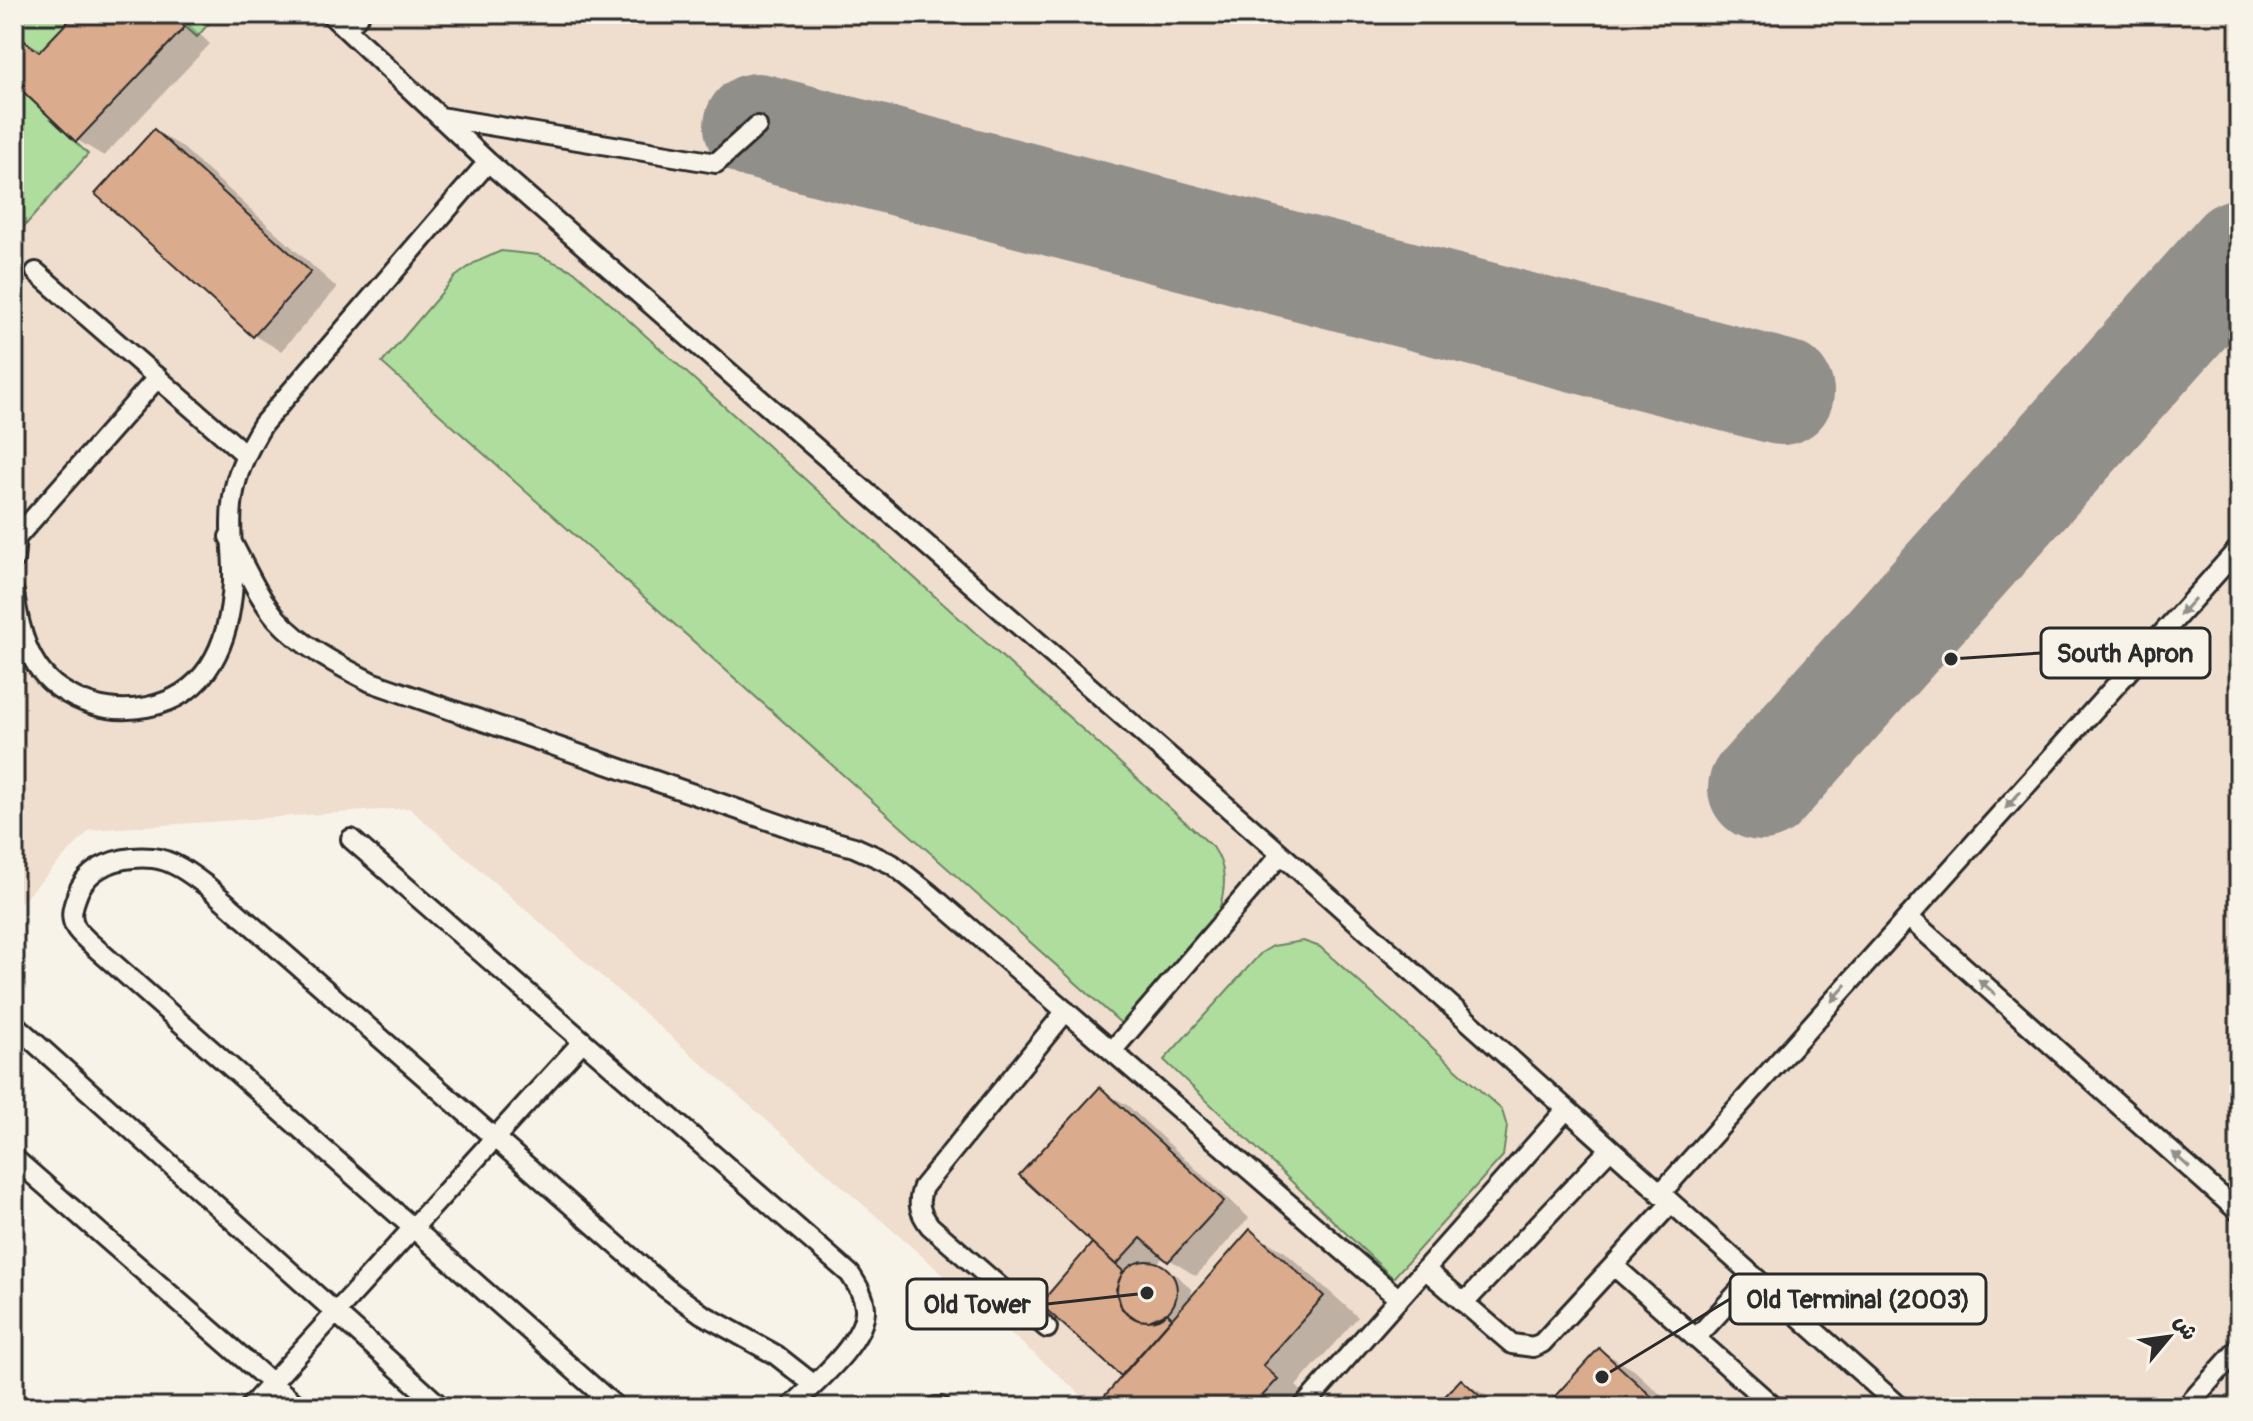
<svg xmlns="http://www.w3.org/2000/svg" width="2253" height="1421" font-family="Pangolin,'Playpen Sans Arabic',sans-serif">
	<rect width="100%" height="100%" fill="#f7f3e8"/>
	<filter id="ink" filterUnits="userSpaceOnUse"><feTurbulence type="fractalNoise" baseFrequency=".0125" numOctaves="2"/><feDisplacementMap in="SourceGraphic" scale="16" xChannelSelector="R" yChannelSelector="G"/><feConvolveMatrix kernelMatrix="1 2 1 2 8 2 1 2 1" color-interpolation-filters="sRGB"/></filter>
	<g filter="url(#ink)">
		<path fill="#efddcd" d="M 14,14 L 2239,14 L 2239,1407 L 1095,1407 L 409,808 L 90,830 L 14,909 Z"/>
		<path fill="#aedd9d" stroke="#6c8464" stroke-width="2" d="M 14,14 L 75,14 L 39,52 L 14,33 Z
			M 171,14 L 217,14 L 197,37 Z
			M 14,83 L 88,154 L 14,238 Z
			M 501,251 L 538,255 L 574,271 L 1213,847 C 1227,867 1226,887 1219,910 L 1123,1025 L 382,363 L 455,277 L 474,263 Z
			M 1303,941 L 1320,947 L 1502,1110 L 1507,1127 L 1503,1156 L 1393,1278 L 1164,1060 L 1261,953 L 1273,946 Z"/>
		<path fill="#0003" d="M 78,14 L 179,14 L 210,44 L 104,156 L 77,140 L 14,80 L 15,34 L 43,51 Z
			M 155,131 L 181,146 L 337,288 L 281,351 L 254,335 Z
			M 1100,1090 L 1127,1105 L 1249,1218 L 1196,1276 L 1164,1256 L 1157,1264 L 1178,1276 L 1191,1289 L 1192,1298 L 1251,1232 L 1285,1252 L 1358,1317 L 1296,1386 L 1311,1400 L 1305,1407 L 1098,1407 L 1124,1376 L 1043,1304 L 1095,1242 Z
			M 1600,1350 L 1634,1370 L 1674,1407 L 1548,1407 Z
			M 1461,1381 L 1496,1401 L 1502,1407 L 1437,1407 Z"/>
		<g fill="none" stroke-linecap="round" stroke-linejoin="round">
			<path stroke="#918f8a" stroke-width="106" d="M 757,126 L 1781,392
				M 1761,788 L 2239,252"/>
		</g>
		<path fill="#dbab8d" stroke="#2b2b2b" stroke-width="2" d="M 75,14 L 171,14 L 185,27 L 76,142 L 14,83 L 14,33 L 39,52 Z
			M 154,129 L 311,272 L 253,337 L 95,194 Z
			M 1100,1087 L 1224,1201 L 1168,1262 L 1141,1238 L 1116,1265 L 1019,1175 Z
			M 1250,1229 L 1324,1296 L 1263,1365 L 1278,1379 L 1252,1407 L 1095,1407 Z
			M 1092,1243 L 1123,1271 L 1116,1289 L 1122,1309 L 1138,1320 L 1149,1321 L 1167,1313 L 1172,1318 L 1121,1376 L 1040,1304 Z
			M1117 1291a30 30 0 1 1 60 0a30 30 0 1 1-60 0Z
			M 1599,1348 L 1663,1407 L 1545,1407 Z
			M 1461,1379 L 1492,1407 L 1435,1407 Z"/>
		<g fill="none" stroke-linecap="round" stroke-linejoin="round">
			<g stroke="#2b2b2b" stroke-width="24">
				<path id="lane" d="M 330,14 L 488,162 L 1281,854 L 1900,1407
					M 346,29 L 360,14
					M 440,117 L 716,163 L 757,126
					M 36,272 L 245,454
					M 229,537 C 244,564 257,596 277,619 C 302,647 338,665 371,682 L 811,835 L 854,847 L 892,864 L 930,894 L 1399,1299
					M 14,559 L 16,538 L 158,377
					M 14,593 C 19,628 28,668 60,689 C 87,707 116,713 147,707 C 210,695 230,639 233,582 C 234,553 228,528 233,497 C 237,470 249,447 263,424 L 488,162
					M 351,839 L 850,1274 C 857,1285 864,1295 865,1308 C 867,1341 813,1385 791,1407
					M 1908,917 L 2239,1212
					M 14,1024 L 441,1407
					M 1112,1051 L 1281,854
					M 14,1158 L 299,1407
					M 1660,1194 L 2239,548
					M 1614,1266 L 1774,1407
					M 1425,1269 L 1512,1344 L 1533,1347 L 1542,1343 L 1671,1203
					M 1464,1303 L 1610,1149
					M 1047,1328 L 930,1226 C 919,1212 917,1203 923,1187 L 1066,1011
					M 1696,1338 L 1752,1277
					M 250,1407 L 583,1041
					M 616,1407 L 89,942 C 85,938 79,933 76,928 C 70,918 72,909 76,898 C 86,865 122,855 153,858 C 173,860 192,875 208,887 L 666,1288 L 702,1314 L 776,1355 L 813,1384
					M 936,1407 L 941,1407
					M 1303,1407 L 1566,1110
					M 2186,1407 L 2239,1348"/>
			</g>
			<use href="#lane" stroke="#f7f3e8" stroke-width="18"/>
		</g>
		<defs><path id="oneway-solid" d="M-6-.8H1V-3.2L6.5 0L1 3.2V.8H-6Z" transform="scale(2)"/></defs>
		<g fill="#918f8a">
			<use href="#oneway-solid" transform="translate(2187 607) rotate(132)"/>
			<use href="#oneway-solid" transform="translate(2013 800) rotate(132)"/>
			<use href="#oneway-solid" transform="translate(1987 987) rotate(-138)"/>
			<use href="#oneway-solid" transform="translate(1839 993) rotate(132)"/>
			<use href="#oneway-solid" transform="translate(2181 1160) rotate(-138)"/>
		</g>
	</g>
	<path fill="none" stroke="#2b2b2b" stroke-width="3" d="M1951 659L2041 653M1602 1377L1730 1299M1147 1293L1047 1304"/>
	<g fill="#2b2b2b" stroke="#f7f3e8" stroke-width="3">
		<circle cx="1951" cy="659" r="8"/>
		<circle cx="1602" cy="1377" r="8"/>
		<circle cx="1147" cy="1293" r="8"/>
	</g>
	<g fill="#f7f3e8" stroke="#2b2b2b" stroke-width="3">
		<rect x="2041" y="628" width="169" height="50" rx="8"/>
		<rect x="1730" y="1274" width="256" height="50" rx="8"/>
		<rect x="907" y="1279" width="140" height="50" rx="8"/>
	</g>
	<g font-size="26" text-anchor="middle" font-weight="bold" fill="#2b2b2b">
		<text x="2125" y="662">South Apron</text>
		<text x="1858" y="1308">Old Terminal (2003)</text>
		<text x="977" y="1313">Old Tower</text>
	</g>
	<rect width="2253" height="1421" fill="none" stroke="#f7f3e8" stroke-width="48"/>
	<rect x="24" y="24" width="2205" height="1373" fill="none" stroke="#2b2b2b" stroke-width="3" filter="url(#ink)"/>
	<g transform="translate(2169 1337) rotate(61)" stroke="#f7f3e8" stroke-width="6" paint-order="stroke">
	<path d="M0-6L14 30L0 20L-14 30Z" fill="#2b2b2b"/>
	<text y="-12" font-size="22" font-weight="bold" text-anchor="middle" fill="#2b2b2b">ش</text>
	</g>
</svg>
